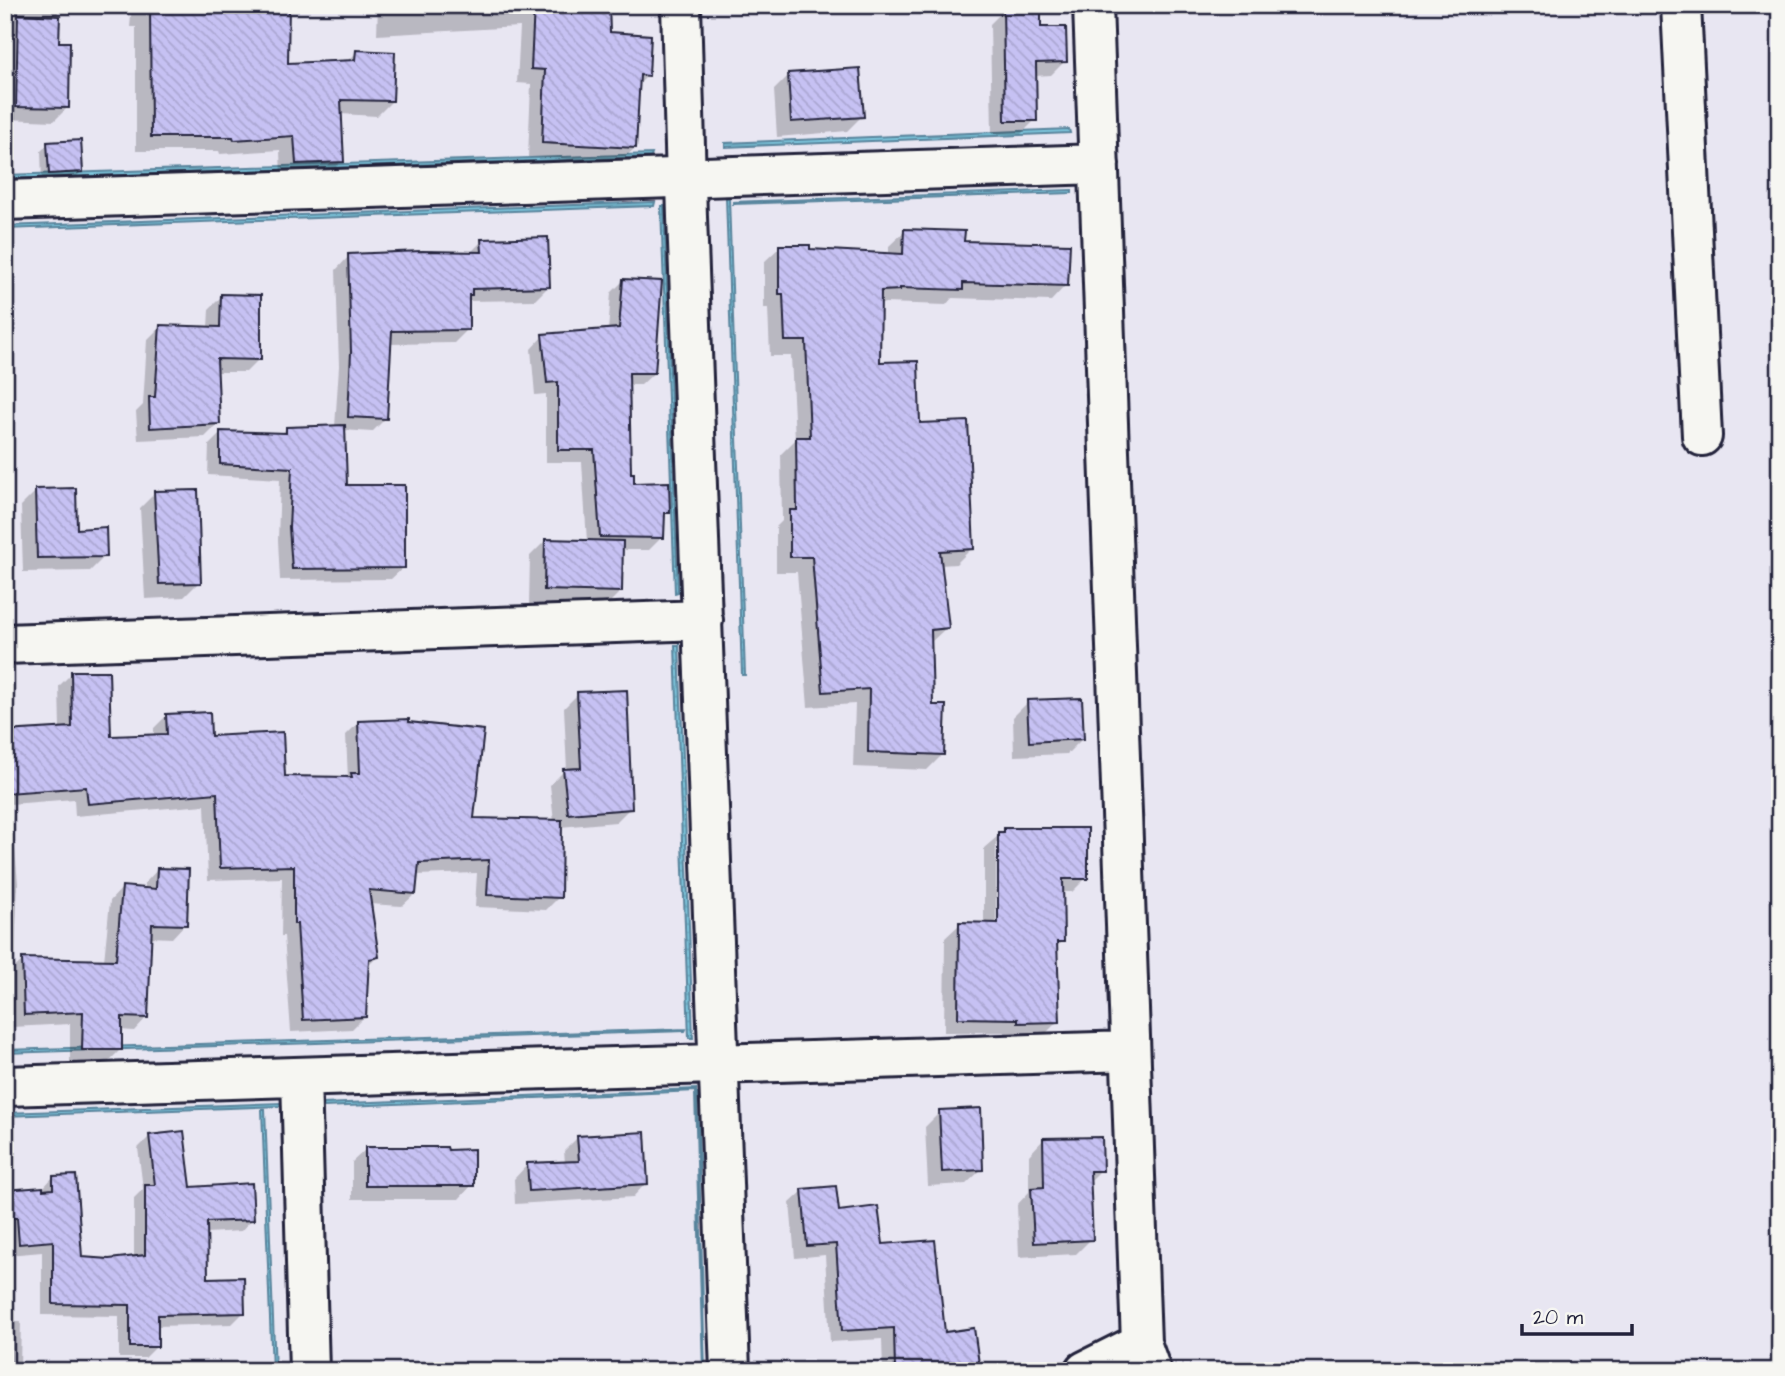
<svg xmlns="http://www.w3.org/2000/svg" width="1785" height="1376" font-family="'Architects Daughter',sans-serif">
	<defs>
		<pattern id="water-rules" width="6" height="5" patternUnits="userSpaceOnUse" patternTransform="scale(1.75)"><rect width="6" height="5" fill="#7dc6dd"/><path d="M0 2.5h6" fill="none" stroke="#6caabf"/></pattern>
		<pattern id="building-back-hatch" width="6" height="6" patternUnits="userSpaceOnUse" patternTransform="scale(1.75)"><rect width="6" height="6" fill="#c6c1f3"/><path d="M-1 5l2 2M0 0l6 6M5-1l2 2" fill="none" stroke="#aaa6d1"/></pattern>
	</defs>
	<rect width="100%" height="100%" fill="#e8e6f2"/>
	<filter id="ink" filterUnits="userSpaceOnUse"><feTurbulence type="fractalNoise" baseFrequency=".0143" numOctaves="2"/><feDisplacementMap in="SourceGraphic" scale="14" xChannelSelector="R" yChannelSelector="G"/><feConvolveMatrix kernelMatrix="1 2 1 2 8 2 1 2 1" color-interpolation-filters="sRGB"/></filter>
	<g filter="url(#ink)">
		<path fill="url(#water-rules)" stroke="#59849c" stroke-width="2" d="M 1069,129 L 1070,133 L 725,147 L 725,143 Z
			M 652,154 L 651,157 L 5,179 L 5,175 Z
			M 1072,190 L 1072,193 L 733,204 L 733,202 Z
			M 726,197 L 729,198 L 745,675 L 742,675 Z
			M 655,202 L 654,206 L 5,229 L 5,226 Z
			M 661,206 L 664,206 L 678,592 L 675,593 Z
			M 675,645 L 679,645 L 693,1038 L 689,1038 Z
			M 686,1029 L 685,1031 L 5,1053 L 5,1050 Z
			M 696,1089 L 696,1091 L 324,1107 L 323,1104 Z
			M 695,1093 L 697,1093 L 705,1371 L 703,1371 Z
			M 282,1103 L 282,1106 L 5,1116 L 5,1113 Z
			M 262,1109 L 265,1109 L 275,1371 L 272,1371 Z"/>
		<path fill="#0003" fill-rule="evenodd" d="M 5,5 L 58,5 L 57,44 L 67,108 L 54,121 L 5,119 Z
			M 132,5 L 287,5 L 287,65 L 347,62 L 357,52 L 392,101 L 377,116 L 340,114 L 342,161 L 327,176 L 281,178 L 280,150 L 220,154 L 219,151 L 136,151 L 136,27 L 130,27 Z
			M 607,5 L 608,34 L 648,75 L 638,85 L 635,148 L 620,162 L 528,157 L 531,84 L 517,83 L 520,27 L 377,35 L 378,5 Z
			M 912,5 L 950,5 L 944,11 L 912,11 Z
			M 1004,10 L 1039,29 L 1065,61 L 1051,75 L 1035,76 L 1035,120 L 1021,134 L 992,134 L 990,24 Z
			M 789,75 L 862,116 L 847,131 L 777,137 L 774,90 Z
			M 48,144 L 81,172 L 74,179 L 42,181 L 41,151 Z
			M 905,231 L 963,243 L 1066,285 L 1051,301 L 952,298 L 946,305 L 885,303 L 879,305 L 879,364 L 919,425 L 972,548 L 956,564 L 940,565 L 947,627 L 930,643 L 931,707 L 942,755 L 927,770 L 853,767 L 855,704 L 808,707 L 797,572 L 776,572 L 776,527 L 782,521 L 781,454 L 795,440 L 791,356 L 770,356 L 768,308 L 764,308 L 764,262 L 780,247 L 808,251 L 889,255 L 889,246 Z
			M 482,241 L 548,287 L 535,300 L 467,301 L 468,329 L 454,343 L 389,344 L 386,418 L 372,432 L 344,430 L 345,487 L 404,567 L 391,579 L 280,580 L 278,540 L 280,479 L 208,475 L 209,445 L 221,433 L 280,435 L 286,429 L 335,427 L 339,366 L 336,270 L 349,256 L 470,253 Z
			M 624,280 L 654,373 L 641,385 L 627,385 L 629,475 L 632,485 L 668,512 L 663,517 L 662,537 L 649,550 L 621,550 L 620,592 L 605,607 L 529,605 L 530,556 L 545,541 L 587,542 L 582,462 L 546,462 L 546,394 L 535,395 L 531,349 L 543,336 L 608,331 L 611,293 Z
			M 222,296 L 259,359 L 246,372 L 216,372 L 218,424 L 205,437 L 138,440 L 136,412 L 143,405 L 147,340 L 161,326 L 208,328 L 209,309 Z
			M 36,491 L 105,556 L 90,571 L 23,572 L 21,506 Z
			M 155,493 L 199,582 L 184,597 L 145,599 L 140,508 Z
			M 72,673 L 109,738 L 154,736 L 154,728 L 167,715 L 284,777 L 348,779 L 346,735 L 359,722 L 472,820 L 554,822 L 550,785 L 564,771 L 567,771 L 564,708 L 578,694 L 630,808 L 616,822 L 560,827 L 559,897 L 546,910 L 475,907 L 477,873 L 416,875 L 415,894 L 402,906 L 369,904 L 377,957 L 367,967 L 365,1016 L 352,1029 L 291,1032 L 284,936 L 281,936 L 282,878 L 208,880 L 205,805 L 75,816 L 74,799 L 11,804 L 18,883 L 15,948 L 5,957 L 5,733 L 60,729 L 59,686 Z
			M 1028,702 L 1082,739 L 1067,754 L 1014,756 L 1013,717 Z
			M 1005,830 L 1086,878 L 1072,892 L 1061,892 L 1062,941 L 1056,948 L 1058,1021 L 1044,1035 L 1005,1036 L 1005,1032 L 944,1032 L 945,938 L 960,924 L 984,924 L 984,848 ZM 996,842 L 999,842 L 1000,931 L 996,931 Z
			M 158,869 L 185,924 L 172,938 L 150,937 L 147,1017 L 134,1031 L 120,1030 L 120,1050 L 107,1063 L 70,1062 L 70,1024 L 12,1027 L 9,973 L 23,960 L 104,961 L 110,901 L 123,887 L 145,889 L 145,883 Z
			M 940,1112 L 982,1169 L 966,1184 L 928,1186 L 925,1127 Z
			M 150,1136 L 189,1189 L 252,1219 L 241,1231 L 206,1233 L 207,1280 L 244,1312 L 232,1324 L 157,1326 L 157,1346 L 145,1358 L 119,1358 L 119,1316 L 42,1315 L 42,1252 L 8,1255 L 5,1191 L 42,1189 L 53,1177 L 80,1259 L 109,1260 L 134,1258 L 134,1198 L 143,1189 L 138,1148 Z
			M 578,1137 L 646,1183 L 633,1197 L 515,1204 L 514,1179 L 527,1165 L 565,1163 L 564,1151 Z
			M 1044,1139 L 1101,1170 L 1089,1182 L 1091,1239 L 1076,1254 L 1019,1257 L 1017,1205 L 1029,1192 L 1029,1155 Z
			M 366,1149 L 472,1185 L 459,1199 L 352,1199 L 352,1162 Z
			M 803,1191 L 881,1246 L 944,1333 L 977,1371 L 883,1371 L 882,1339 L 830,1342 L 825,1255 L 795,1258 L 790,1203 Z
			M 5,1321 L 21,1321 L 20,1367 L 16,1371 L 5,1371 Z"/>
		<path fill="url(#building-back-hatch)" stroke="#22223b" stroke-width="2" d="M 150,5 L 289,5 L 288,63 L 355,60 L 356,50 L 395,52 L 393,101 L 341,100 L 344,162 L 296,164 L 294,136 L 234,140 L 233,137 L 151,137 Z
			M 534,5 L 609,5 L 610,32 L 651,35 L 649,76 L 640,75 L 636,148 L 542,143 L 545,70 L 531,69 Z
			M 1003,8 L 1041,9 L 1041,27 L 1066,27 L 1067,62 L 1036,63 L 1037,121 L 1005,121 Z
			M 18,14 L 60,16 L 59,42 L 70,42 L 69,108 L 16,107 Z
			M 860,68 L 864,117 L 791,122 L 788,73 Z
			M 81,140 L 83,172 L 49,174 L 47,142 Z
			M 904,229 L 965,231 L 964,241 L 1070,244 L 1068,286 L 963,283 L 963,290 L 900,288 L 900,290 L 881,291 L 880,362 L 918,361 L 920,423 L 968,421 L 974,549 L 940,551 L 949,628 L 931,630 L 933,705 L 946,705 L 944,755 L 868,752 L 869,689 L 823,692 L 812,557 L 790,557 L 790,510 L 797,510 L 796,437 L 810,437 L 806,341 L 785,341 L 783,294 L 779,294 L 779,245 L 810,245 L 810,249 L 903,254 Z
			M 548,237 L 550,287 L 472,289 L 472,295 L 469,295 L 469,330 L 392,331 L 387,419 L 348,417 L 351,352 L 348,254 L 422,251 L 482,252 L 481,239 Z
			M 623,279 L 662,281 L 655,373 L 629,373 L 631,473 L 634,473 L 634,483 L 669,482 L 670,513 L 665,513 L 664,538 L 600,537 L 594,450 L 558,450 L 558,382 L 547,383 L 542,334 L 619,328 Z
			M 221,294 L 261,295 L 261,360 L 217,359 L 220,424 L 150,428 L 149,397 L 155,397 L 160,325 L 220,327 Z
			M 345,425 L 347,485 L 405,485 L 405,568 L 292,569 L 289,527 L 292,468 L 220,464 L 220,431 L 286,433 L 286,427 Z
			M 76,488 L 77,529 L 106,527 L 107,557 L 37,558 L 35,489 Z
			M 198,490 L 201,583 L 159,584 L 154,491 Z
			M 545,539 L 623,541 L 622,592 L 544,590 Z
			M 71,671 L 109,671 L 111,736 L 167,734 L 166,714 L 210,712 L 211,736 L 283,732 L 285,776 L 352,777 L 351,773 L 360,773 L 358,721 L 409,719 L 409,722 L 484,730 L 474,818 L 562,820 L 561,898 L 487,895 L 489,860 L 419,863 L 416,894 L 369,890 L 379,957 L 369,959 L 366,1017 L 303,1020 L 297,924 L 294,924 L 294,866 L 220,868 L 217,793 L 88,804 L 86,787 L 8,793 L 5,731 L 72,727 Z
			M 627,690 L 632,809 L 568,814 L 563,769 L 581,768 L 577,692 Z
			M 1082,698 L 1084,739 L 1029,742 L 1027,700 Z
			M 1004,828 L 1088,828 L 1088,879 L 1063,879 L 1064,942 L 1057,942 L 1060,1022 L 1018,1023 L 1018,1019 L 958,1018 L 959,922 L 998,923 L 998,832 L 1004,832 Z
			M 157,868 L 189,869 L 187,925 L 152,924 L 148,1018 L 122,1017 L 122,1050 L 82,1050 L 83,1012 L 24,1015 L 22,958 L 116,960 L 122,886 L 156,889 Z
			M 981,1108 L 983,1170 L 942,1172 L 939,1110 Z
			M 184,1131 L 191,1187 L 252,1183 L 254,1220 L 207,1222 L 208,1278 L 244,1277 L 245,1313 L 158,1315 L 158,1347 L 130,1347 L 130,1305 L 53,1304 L 53,1241 L 19,1244 L 17,1218 L 5,1218 L 5,1190 L 43,1187 L 43,1190 L 53,1189 L 53,1176 L 76,1175 L 82,1257 L 109,1259 L 145,1255 L 145,1185 L 155,1185 L 149,1135 Z
			M 645,1132 L 648,1184 L 529,1191 L 527,1163 L 579,1161 L 577,1136 Z
			M 1102,1137 L 1103,1171 L 1090,1171 L 1093,1240 L 1034,1243 L 1031,1188 L 1044,1187 L 1043,1138 Z
			M 365,1147 L 447,1147 L 448,1150 L 474,1149 L 474,1186 L 365,1186 Z
			M 836,1186 L 839,1211 L 878,1206 L 883,1244 L 935,1240 L 945,1332 L 974,1328 L 980,1371 L 895,1371 L 894,1328 L 842,1331 L 836,1244 L 807,1246 L 802,1189 Z"/>
		<g fill="none" stroke-linecap="round" stroke-linejoin="round">
			<g stroke="#22223b" stroke-width="44">
				<path id="street" d="M 681,5 L 687,217 L 730,1371
					M 1093,5 L 1141,1343 L 1151,1371
					M 1681,5 L 1702,436
					M 5,200 L 1099,164
					M 5,644 L 703,620
					M 301,1077 L 309,1371
					M 5,1086 L 1130,1051
					M 1085,1371 L 1141,1343"/>
			</g>
			<use href="#street" stroke="#f6f6f2" stroke-width="38"/>
		</g>
	</g>
	<rect width="1785" height="1376" fill="none" stroke="#f6f6f2" stroke-width="28"/>
	<rect x="14" y="14" width="1757" height="1348" fill="none" stroke="#22223b" stroke-width="2.5" filter="url(#ink)"/>
	<path d="M1522 1324v10h110v-10" fill="none" stroke="#22223b" stroke-width="3.5"/>
	<text x="1533" y="1324" font-size="21" fill="#22223b" stroke="#f6f6f2" stroke-width="5" paint-order="stroke">20 m</text>
</svg>
